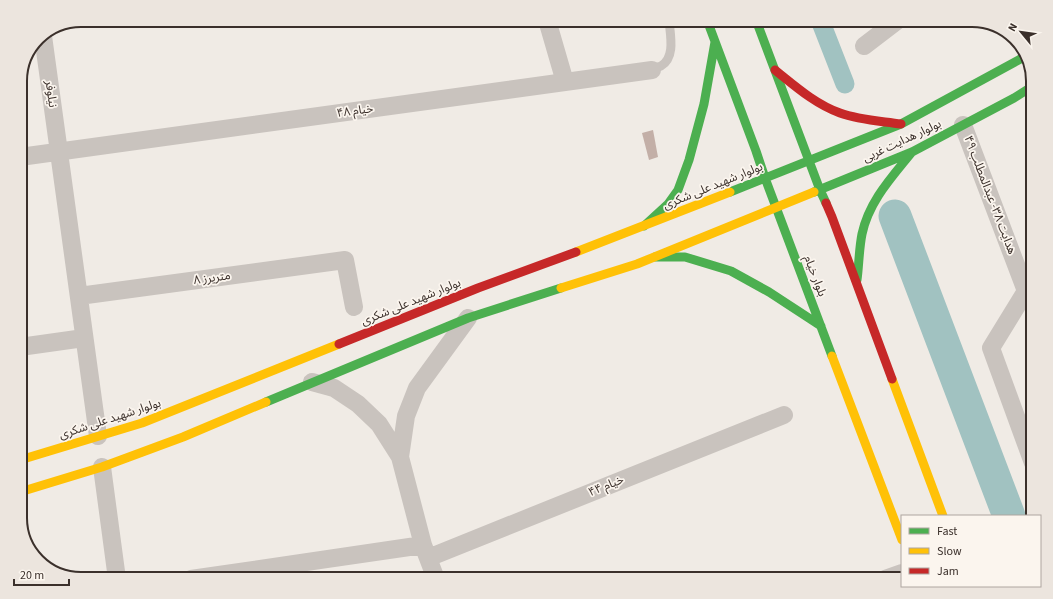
<svg xmlns="http://www.w3.org/2000/svg" width="1053" height="599" font-family="'Source Sans 3','Noto Sans Arabic',sans-serif">
	<rect width="100%" height="100%" fill="#f0ebe5"/>
	<g fill="none" stroke-linecap="round" stroke-linejoin="round">
		<path stroke="#a1c2c1" stroke-width="19" d="M 820,20 L 845,84"/>
		<path stroke="#a1c2c1" stroke-width="33" d="M 895,216 L 1009,516"/>
	</g>
	<path fill="#c3afa7" d="M 653,130 L 658,157 L 649,160 L 642,133 Z"/>
	<g fill="none" stroke-linecap="round" stroke-linejoin="round">
		<path stroke="#c9c3be" stroke-width="9" d="M 652,70 C 654,68 658,67 661,66 C 676,57 670,34 669,20"/>
		<path stroke="#c9c3be" stroke-width="18" d="M 547,20 L 565,82
			M 43,36 L 98,436
			M 864,46 L 898,20
			M 963,125 L 1026,291 L 991,348 L 1033,463
			M 20,157 L 652,70
			M 79,296 L 345,260 L 354,307
			M 20,347 L 84,338
			M 312,382 L 334,388 L 358,404 L 379,424 L 400,457 L 423,545 L 436,579
			M 400,457 L 406,416 L 417,388 L 468,318
			M 102,467 L 117,579
			M 428,558 L 784,415
			M 191,579 L 423,545
			M 885,579 L 902,573"/>
		<path stroke="#4caf50" stroke-width="9" d="M 707,20 L 756,151 L 765,178 L 832,356
			M 756,20 L 820,190 L 826,203
			M 730,192 L 901,124 L 1026,56
			M 814,192 L 912,152 L 1014,98 L 1033,86
			M 644,226 L 668,204 L 678,190 L 689,160 L 704,104 L 715,42
			M 655,257 L 685,257 L 731,271 L 769,292 L 821,326
			M 857,280 C 859,265 859,249 862,234 C 869,201 892,177 912,152
			M 266,402 L 468,318 L 561,288"/>
		<path stroke="#ffc107" stroke-width="9" d="M 576,252 L 730,192
			M 561,288 L 637,264 L 814,192
			M 832,356 L 902,540
			M 892,379 L 943,516
			M 20,460 L 142,423 L 339,344
			M 20,492 L 102,467 L 183,437 L 266,402"/>
		<path stroke="#c62828" stroke-width="9" d="M 775,70 C 795,86 815,104 840,113 C 859,120 881,121 901,124
			M 826,203 L 832,217 L 892,379
			M 339,344 L 478,288 L 576,252"/>
	</g>
	<g text-anchor="middle" dominant-baseline="central" stroke-width="3.5" stroke-linejoin="round" paint-order="stroke">
		<g font-size="12" fill="#3b302b" stroke="#fbf5ee">
			<text transform="translate(51 94) rotate(82)">نیلوفر</text>
			<text transform="translate(355 111) rotate(-8)">خیام ۴۸</text>
			<text transform="translate(902 141) rotate(-25)">بولوار هدایت غربی</text>
			<text transform="translate(713 186) rotate(-22)">بولوار شهید علی شکری</text>
			<text transform="translate(990 195) rotate(69)">هدایت ۳۸- عبدالمطلب ۴۹</text>
			<text transform="translate(815 276) rotate(69)">بلوار خیام</text>
			<text transform="translate(212 278) rotate(-8)">۸ متریرز</text>
			<text transform="translate(411 302) rotate(-22)">بولوار شهید علی شکری</text>
			<text transform="translate(110 419) rotate(-18)">بولوار شهید علی شکری</text>
			<text transform="translate(606 486) rotate(-22)">خیام ۴۴</text>
		</g>
	</g>
	<path d="M0 0H1053V599H0ZM81 27H972A54 54 0 0 1 1026 81V518A54 54 0 0 1 972 572H81A54 54 0 0 1 27 518V81A54 54 0 0 1 81 27Z" fill="#ece5de" fill-rule="evenodd"/>
	<path fill="none" stroke="#3b302b" stroke-width="2" d="M81 27H972A54 54 0 0 1 1026 81V518A54 54 0 0 1 972 572H81A54 54 0 0 1 27 518V81A54 54 0 0 1 81 27Z"/>
	<rect x="901" y="515" width="140" height="72" fill="#fbf5ee" stroke="#aea6a0"/>
	<rect x="909" y="528" width="20" height="6" fill="#4caf50" stroke="#aea6a0"/>
	<text x="937" y="535" font-size="12" fill="#3b302b">Fast</text>
	<rect x="909" y="548" width="20" height="6" fill="#ffc107" stroke="#aea6a0"/>
	<text x="937" y="555" font-size="12" fill="#3b302b">Slow</text>
	<rect x="909" y="568" width="20" height="6" fill="#c62828" stroke="#aea6a0"/>
	<text x="937" y="575" font-size="12" fill="#3b302b">Jam</text>
	<g transform="translate(1021 32) rotate(299)" stroke="#fbf5ee" stroke-width="3" paint-order="stroke">
	<path d="M0-3L7 15L0 10L-7 15Z" fill="#3b302b"/>
	<text y="-6" font-size="11" font-weight="bold" text-anchor="middle" fill="#3b302b">N</text>
	</g>
	<path d="M14 579v6h55v-6" fill="none" stroke="#3b302b" stroke-width="2"/>
	<text x="20" y="579" font-size="12" fill="#3b302b" stroke="#fbf5ee" stroke-width="3" paint-order="stroke">20 m</text>
</svg>
